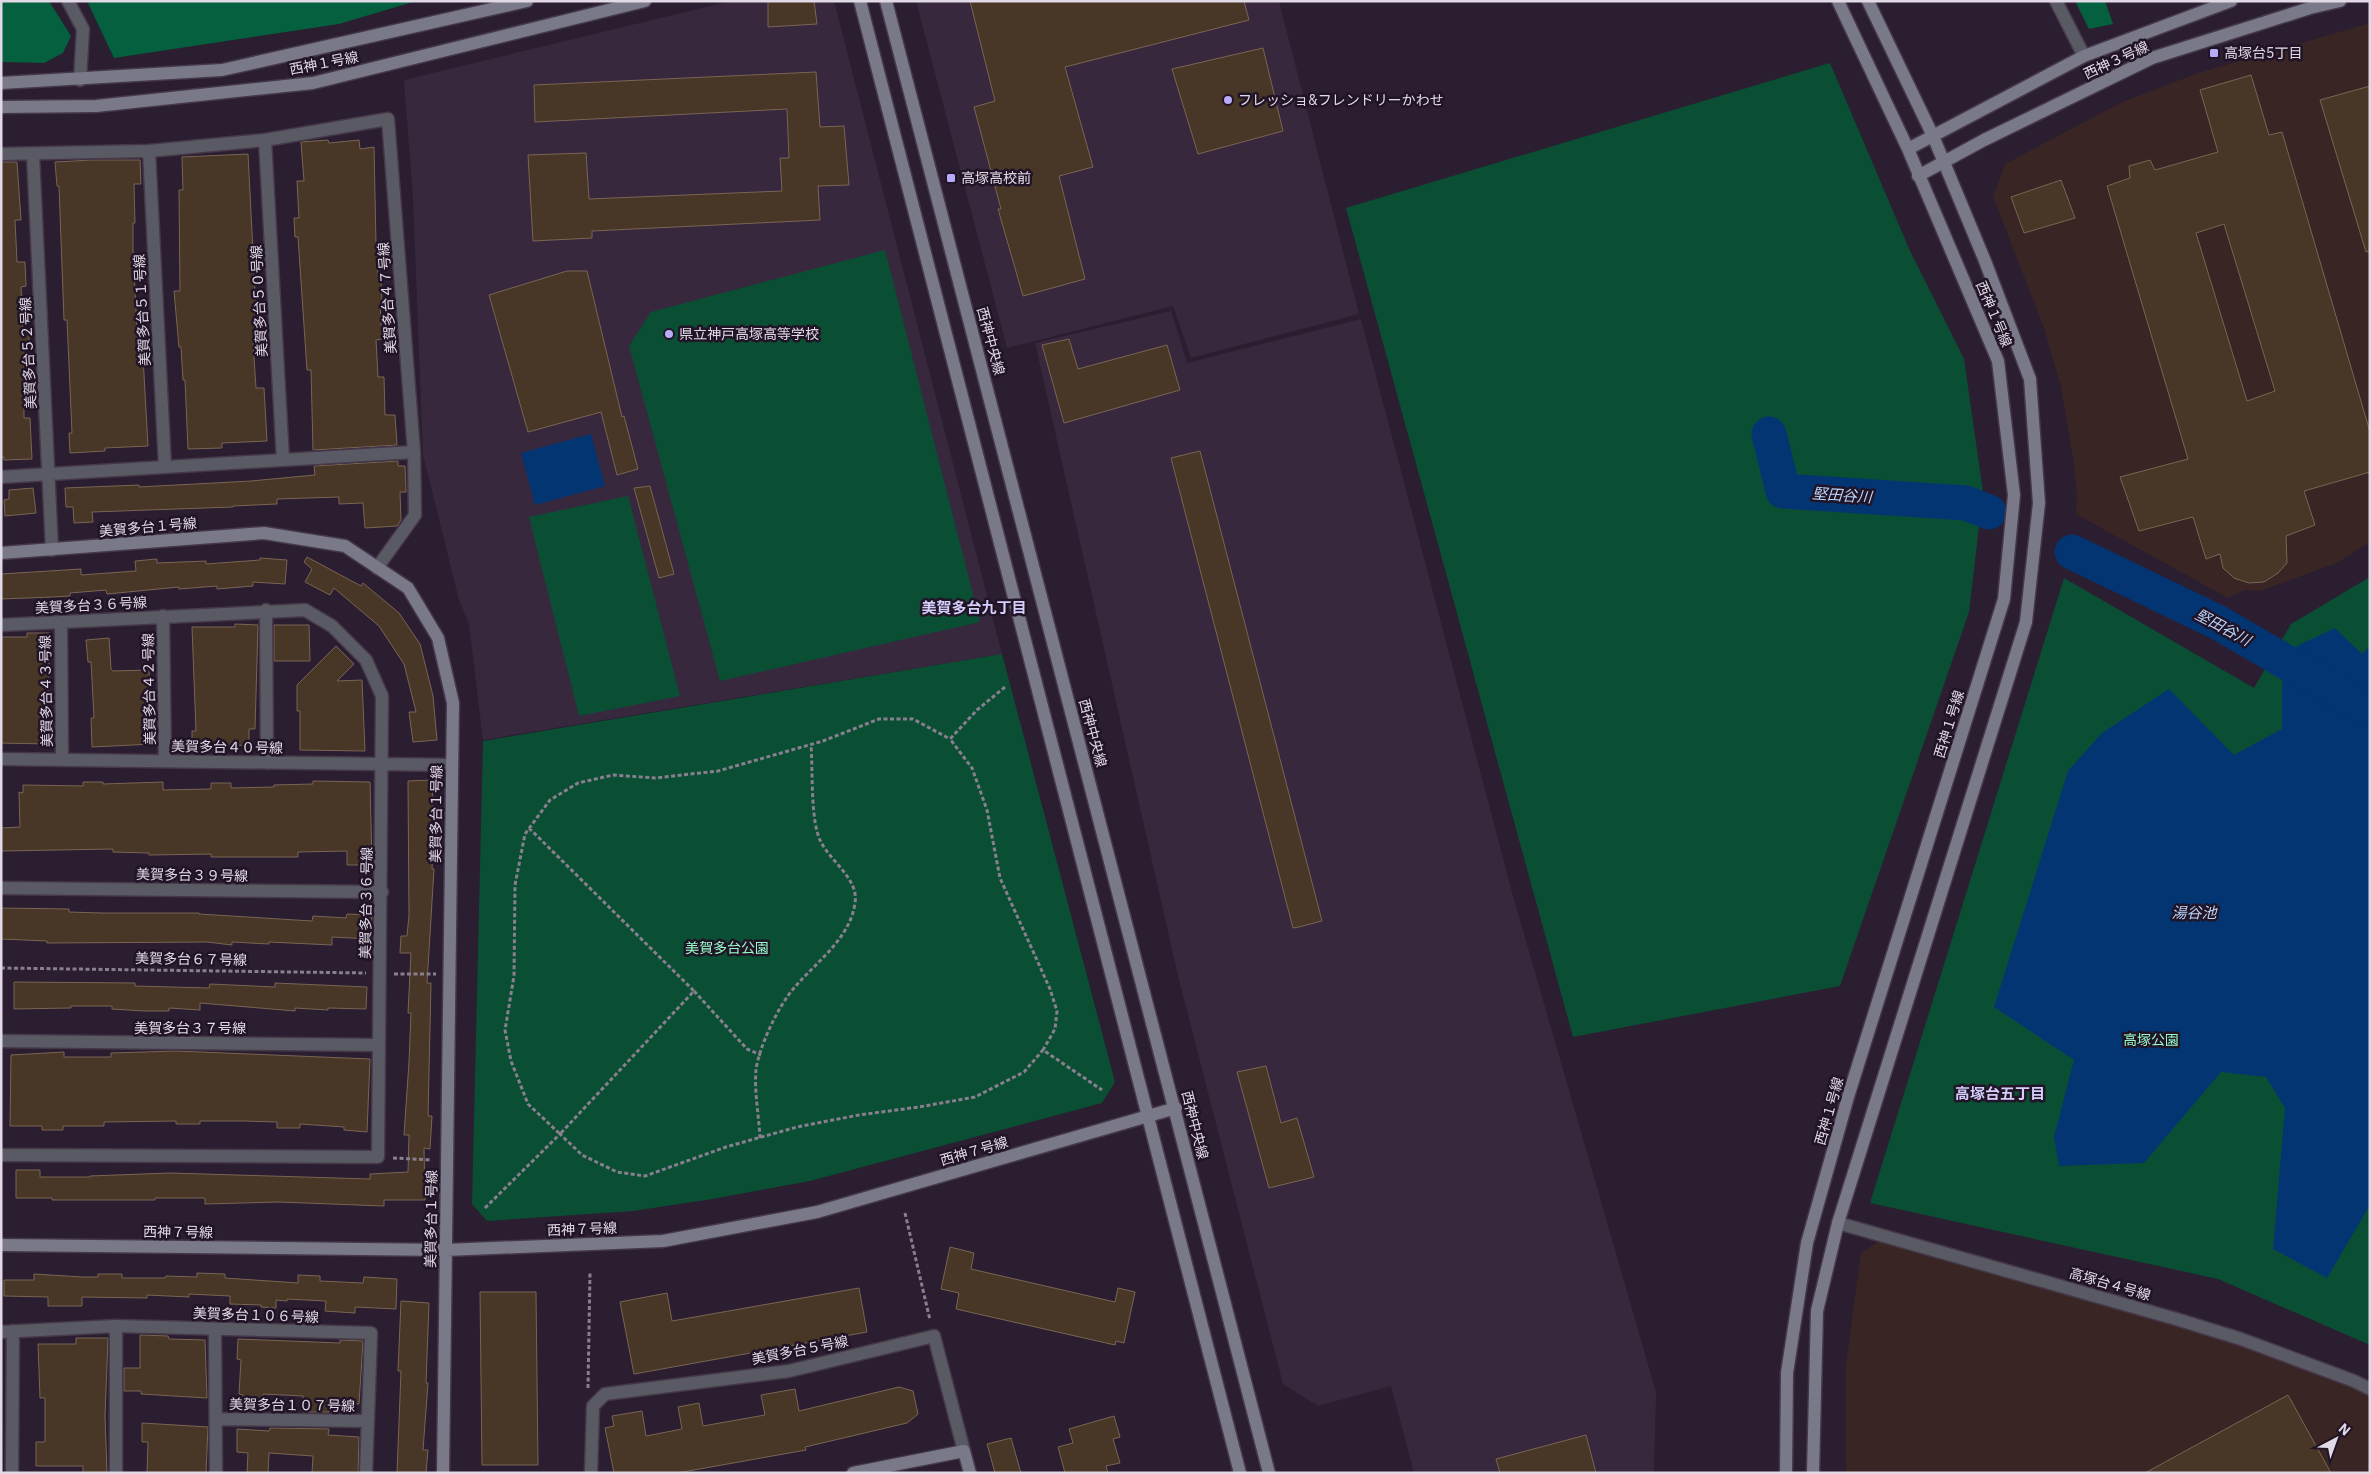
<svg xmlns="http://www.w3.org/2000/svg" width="2371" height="1474" font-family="'IBM Plex Sans','Noto Sans JP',sans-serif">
	<rect width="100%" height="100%" fill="#2a1e30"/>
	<path fill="#37283e" d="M 731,1 L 834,1 L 1002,654 L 483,740 L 469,624 L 459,600 L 423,455 L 413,199 L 404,80 Z
		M 916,1 L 1279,1 L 1359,314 L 1191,358 L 1173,306 L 1007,348 Z
		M 1171,311 L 1187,363 L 1361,319 L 1513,896 L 1656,1392 L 1654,1473 L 1414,1473 L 1391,1386 L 1318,1406 L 1283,1384 L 1178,976 L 1035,343 Z"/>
	<path fill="#382524" d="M 2370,23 L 2370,542 L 2337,563 L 2260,591 L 2244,590 L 2228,598 L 2076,514 L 2077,495 L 2073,459 L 2061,387 L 2044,328 L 1993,197 L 2005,164 L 2120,103 L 2198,73 Z
		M 1880,1240 L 2187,1314 L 2279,1347 L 2370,1391 L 2370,1473 L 1846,1473 L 1846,1364 L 1861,1253 Z"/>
	<path fill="#0a4f34" d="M 1830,63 L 1910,251 L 1964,359 L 1983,492 L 1969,612 L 1840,986 L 1573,1037 L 1346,208 Z
		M 885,250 L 980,622 L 720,681 L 629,346 L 651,312 Z
		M 628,496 L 680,696 L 579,716 L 529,517 Z
		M 2370,577 L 2370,1345 L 2218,1279 L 1870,1203 L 2064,578 L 2254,688 L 2291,624 Z
		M 1002,654 L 1115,1082 L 1102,1103 L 810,1181 L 712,1199 L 633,1211 L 487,1221 L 472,1204 L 483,741 Z"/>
	<path fill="#04603e" d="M 1,1 L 49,1 L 71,36 L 63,53 L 44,63 L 1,62 Z
		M 87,1 L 416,1 L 339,24 L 114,58 Z
		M 2075,1 L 2105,1 L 2113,24 L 2089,29 Z"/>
	<path fill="#043573" d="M 591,434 L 605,486 L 535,505 L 521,453 Z
		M 2335,628 L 2362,654 L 2370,646 L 2370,1205 L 2327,1278 L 2273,1249 L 2285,1108 L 2266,1077 L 2221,1072 L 2144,1163 L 2059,1166 L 2054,1137 L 2074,1060 L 1994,1007 L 2068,771 L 2102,733 L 2169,689 L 2234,755 L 2282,729 L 2282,683 L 2297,646 Z"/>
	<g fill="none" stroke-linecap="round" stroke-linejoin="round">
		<path stroke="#043573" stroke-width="35" d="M 1769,434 L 1783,491 L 1966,503 L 1989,512
			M 2072,552 L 2219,623 L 2370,711"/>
	</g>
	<path fill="#483626" stroke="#7a6554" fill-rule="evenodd" d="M 768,1 L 814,1 L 817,24 L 768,27 Z
		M 970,1 L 1244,1 L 1249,20 L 1065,67 L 1093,167 L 1059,176 L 1085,279 L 1023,296 L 998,209 L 1001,209 L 974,107 L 995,101 Z
		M 1263,48 L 1283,131 L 1198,154 L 1172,69 Z
		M 816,72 L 820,127 L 844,126 L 849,185 L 818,186 L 820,220 L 592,231 L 592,238 L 533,241 L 528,155 L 586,153 L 589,199 L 782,191 L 780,158 L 789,158 L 787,109 L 535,122 L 534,85 Z
		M 2251,75 L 2269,135 L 2282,132 L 2370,432 L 2370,472 L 2304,491 L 2315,525 L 2286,536 L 2287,563 L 2278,573 L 2264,582 L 2249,583 L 2234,578 L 2223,568 L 2220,554 L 2206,559 L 2193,517 L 2139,531 L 2120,477 L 2188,459 L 2107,186 L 2130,178 L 2129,166 L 2150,160 L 2155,170 L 2218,152 L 2200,90 ZM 2224,224 L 2275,391 L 2247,401 L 2196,233 Z
		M 2370,86 L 2370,251 L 2366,252 L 2320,100 Z
		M 328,140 L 329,143 L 359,140 L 360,149 L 374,147 L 376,244 L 378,277 L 381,277 L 382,303 L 380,303 L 382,339 L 376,340 L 378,377 L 384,377 L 385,415 L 395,415 L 397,445 L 313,450 L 311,370 L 307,370 L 298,237 L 295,237 L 294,218 L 299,218 L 297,181 L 304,181 L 301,142 Z
		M 248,154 L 256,311 L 257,343 L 253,343 L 256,388 L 264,388 L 267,441 L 222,443 L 222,448 L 188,449 L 185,380 L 183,380 L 181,347 L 179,347 L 174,291 L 180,291 L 179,190 L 183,190 L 182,157 Z
		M 92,160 L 140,160 L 141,184 L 134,184 L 135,223 L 133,223 L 133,251 L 137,329 L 139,357 L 143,357 L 148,446 L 105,448 L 105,451 L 70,453 L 69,433 L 72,433 L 67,320 L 64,320 L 59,186 L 57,186 L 55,162 Z
		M 1,162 L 17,162 L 21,220 L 15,220 L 17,262 L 25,262 L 26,286 L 21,287 L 23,333 L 29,332 L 29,350 L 24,350 L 24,418 L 30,418 L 32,459 L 4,460 L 4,457 L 1,457 Z
		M 2061,180 L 2075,218 L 2024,233 L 2011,197 Z
		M 567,271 L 587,271 L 622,417 L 624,416 L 638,469 L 617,475 L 601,412 L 528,432 L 489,295 Z
		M 1069,339 L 1078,369 L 1167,345 L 1180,390 L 1064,423 L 1042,345 Z
		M 1200,451 L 1322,921 L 1299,927 L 1293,928 L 1171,458 Z
		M 398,461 L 398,466 L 405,466 L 406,492 L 400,492 L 401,520 L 397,526 L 365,528 L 363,503 L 339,504 L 339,497 L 277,499 L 277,504 L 233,506 L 233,507 L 92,512 L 93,522 L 74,523 L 73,507 L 66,507 L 65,488 L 139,485 L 139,487 L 251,481 L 315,475 L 314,466 Z
		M 650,486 L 674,574 L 659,578 L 634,488 Z
		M 33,488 L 36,513 L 5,516 L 4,500 L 9,499 L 9,490 Z
		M 307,557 L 361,586 L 363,583 L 399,613 L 420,644 L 433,696 L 437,740 L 413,742 L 409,712 L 416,712 L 404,664 L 379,626 L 334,588 L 330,595 L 305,582 L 312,569 L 304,562 Z
		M 260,558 L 287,560 L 285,584 L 253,582 L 253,586 L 217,589 L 217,586 L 179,589 L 179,587 L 107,594 L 106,590 L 70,593 L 70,596 L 53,597 L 1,599 L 1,574 L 81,569 L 81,575 L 136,571 L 135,561 L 157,559 L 157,563 L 206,561 L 206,564 L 260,560 Z
		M 235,624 L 258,625 L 255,729 L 249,729 L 249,745 L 216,746 L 216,750 L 192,750 L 192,731 L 196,731 L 192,627 L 235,627 Z
		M 274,625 L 309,625 L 310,661 L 274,661 Z
		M 27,633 L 50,633 L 47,744 L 1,743 L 1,637 L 27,637 Z
		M 109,638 L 111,669 L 113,671 L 149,670 L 153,744 L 92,747 L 91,718 L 94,718 L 91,662 L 88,662 L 86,640 Z
		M 336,646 L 354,664 L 337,681 L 362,680 L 365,751 L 300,750 L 300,711 L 297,711 L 297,685 Z
		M 432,780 L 434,826 L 432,869 L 434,869 L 427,983 L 431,983 L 428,1116 L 432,1116 L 430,1149 L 424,1148 L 425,1200 L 384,1200 L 384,1206 L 279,1202 L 205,1204 L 205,1198 L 155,1198 L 155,1200 L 52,1200 L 52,1198 L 16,1198 L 16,1170 L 40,1170 L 40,1177 L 90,1177 L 90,1176 L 170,1173 L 370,1179 L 370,1174 L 408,1172 L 409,1135 L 404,1135 L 409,1062 L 411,1013 L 408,1013 L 411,953 L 400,953 L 401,936 L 407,936 L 409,915 L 408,781 Z
		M 313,781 L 370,782 L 372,865 L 347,865 L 347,851 L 298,852 L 298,857 L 211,857 L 211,854 L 149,855 L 149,853 L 113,852 L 113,849 L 1,851 L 1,828 L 20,827 L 19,792 L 23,793 L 23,785 L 83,786 L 83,782 L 103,782 L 103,784 L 163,782 L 163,790 L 211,789 L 211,783 L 231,783 L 231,788 L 274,787 L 274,785 L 313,784 Z
		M 1,908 L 69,909 L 69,912 L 102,913 L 199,913 L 199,914 L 312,921 L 313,916 L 346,918 L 347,914 L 372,915 L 370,939 L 332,937 L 332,945 L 269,942 L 269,944 L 232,942 L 232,945 L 207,942 L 47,943 L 47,941 L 1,939 Z
		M 14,982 L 135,983 L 135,986 L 209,988 L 210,984 L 275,987 L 275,983 L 367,987 L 366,1009 L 328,1008 L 328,1010 L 295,1008 L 295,1011 L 200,1003 L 200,1010 L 169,1008 L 169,1011 L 144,1011 L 112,1009 L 112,1006 L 71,1006 L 71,1008 L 14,1009 Z
		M 176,1051 L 370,1059 L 367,1132 L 344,1130 L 344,1127 L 300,1124 L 300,1128 L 277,1128 L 277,1122 L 244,1121 L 200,1121 L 200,1124 L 176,1124 L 176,1121 L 104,1122 L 104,1126 L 63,1126 L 63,1130 L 42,1130 L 42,1126 L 10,1126 L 11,1055 L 64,1052 L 64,1057 L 111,1057 L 111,1053 Z
		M 1266,1066 L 1281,1123 L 1297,1118 L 1314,1177 L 1269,1188 L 1237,1072 Z
		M 950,1247 L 974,1253 L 971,1269 L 1115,1302 L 1118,1288 L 1135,1292 L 1124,1343 L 1116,1341 L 1115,1345 L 956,1309 L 959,1293 L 941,1289 Z
		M 197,1273 L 225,1274 L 225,1278 L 298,1283 L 298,1275 L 320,1276 L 320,1281 L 363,1283 L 364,1277 L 397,1279 L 396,1309 L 355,1307 L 355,1313 L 325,1311 L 326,1301 L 287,1299 L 287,1301 L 276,1300 L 276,1308 L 261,1307 L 261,1305 L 230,1304 L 230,1296 L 189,1294 L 189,1297 L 147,1295 L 147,1298 L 82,1297 L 82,1306 L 48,1306 L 48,1297 L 4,1296 L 4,1280 L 34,1280 L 34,1274 L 82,1277 L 98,1277 L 98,1274 L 122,1274 L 122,1278 L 165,1278 L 166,1276 L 197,1277 Z
		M 859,1288 L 867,1332 L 634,1374 L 620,1302 L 667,1293 L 672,1321 Z
		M 480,1292 L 536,1292 L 538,1465 L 482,1465 Z
		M 401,1301 L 429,1303 L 426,1383 L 428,1383 L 423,1450 L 428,1450 L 426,1473 L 397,1473 L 401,1371 L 398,1371 Z
		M 140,1335 L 168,1336 L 169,1339 L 205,1340 L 207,1398 L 141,1394 L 141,1391 L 124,1391 L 124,1368 L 140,1368 Z
		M 76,1338 L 108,1338 L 105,1416 L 107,1473 L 83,1473 L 83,1466 L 36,1466 L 36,1442 L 45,1442 L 45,1398 L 40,1398 L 38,1344 L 76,1344 Z
		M 238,1339 L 340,1343 L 340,1340 L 363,1341 L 359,1404 L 330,1403 L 329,1412 L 303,1412 L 303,1396 L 263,1394 L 263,1401 L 243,1400 L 243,1395 L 239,1394 L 241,1360 L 237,1359 Z
		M 899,1387 L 913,1391 L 918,1414 L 907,1423 L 805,1447 L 806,1450 L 677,1473 L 614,1473 L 605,1428 L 614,1426 L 612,1416 L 642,1411 L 646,1436 L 682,1429 L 678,1407 L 699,1403 L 703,1426 L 765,1415 L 761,1395 L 795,1389 L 799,1411 Z
		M 2288,1395 L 2331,1473 L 2145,1473 Z
		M 1114,1416 L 1120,1437 L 1113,1439 L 1120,1463 L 1106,1466 L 1108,1473 L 1065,1473 L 1058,1447 L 1073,1443 L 1069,1429 Z
		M 142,1423 L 208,1427 L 206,1473 L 147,1473 L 148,1442 L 142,1442 Z
		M 270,1428 L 329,1429 L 328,1435 L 359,1437 L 358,1473 L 312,1473 L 313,1456 L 269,1453 L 268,1473 L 247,1473 L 248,1453 L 237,1452 L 237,1429 L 269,1431 Z
		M 1586,1435 L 1596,1473 L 1500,1473 L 1496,1459 Z
		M 1011,1438 L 1021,1473 L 995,1473 L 987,1444 Z"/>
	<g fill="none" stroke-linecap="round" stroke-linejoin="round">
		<g stroke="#443849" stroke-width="15">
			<path id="street" d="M 68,1 L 83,29 L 80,80
				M 2056,1 L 2084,56
				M 265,140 L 283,460
				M 149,151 L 165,467
				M 1,154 L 149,151 L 265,140 L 388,119 L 414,452 L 1,477
				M 33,155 L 52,550
				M 377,568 L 415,515 L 414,452
				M 266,610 L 267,763
				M 163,616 L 165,761
				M 61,622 L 62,760
				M 1,625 L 305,610 L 332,626 L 366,660 L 382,696 L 378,1157 L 1,1155
				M 1,759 L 452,765
				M 1,888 L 382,892
				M 1,1041 L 379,1045
				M 1838,1223 L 2176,1319 L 2241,1339 L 2354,1381 L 2370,1389
				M 215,1329 L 216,1473
				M 1,1332 L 116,1326 L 371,1333 L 366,1473
				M 216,1419 L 368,1421
				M 12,1473 L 13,1331
				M 116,1473 L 116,1326
				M 591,1473 L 593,1406 L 605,1394 L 789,1371 L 934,1336 L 964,1451"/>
		</g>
		<g stroke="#443849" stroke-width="15">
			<path id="secondary" d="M 860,1 L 1240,1473
				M 886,1 L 1269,1473
				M 1,83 L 222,70 L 527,1
				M 1,107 L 96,106 L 313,83 L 645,1
				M 1908,149 L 2084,56 L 2231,1
				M 1918,176 L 1984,140 L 2152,58 L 2310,8 L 2340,1
				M 1,553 L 264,533 L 345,546 L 408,588 L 438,638 L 453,703 L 443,1473
				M 1,1245 L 446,1250 L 663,1241 L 817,1212 L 1176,1108
				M 853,1473 L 964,1451 L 970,1473
				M 1786,1473 L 1787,1373 L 1807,1243 L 1848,1097 L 2004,599 L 2014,495 L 1998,361 L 1908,149 L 1838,1
				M 1813,1473 L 1817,1311 L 1838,1223 L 2026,622 L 2039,503 L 2030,379 L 1985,261 L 1933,136 L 1868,1"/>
		</g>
		<path stroke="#897f8e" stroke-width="3" stroke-dasharray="4 2.5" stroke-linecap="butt" d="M 1005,687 L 977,710 L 950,739 L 972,768 L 987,810 L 1000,878 L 1050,989 L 1057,1011 L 1055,1029 L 1043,1050 L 1102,1090
			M 529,828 L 694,991 L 560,1134 L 528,1104 L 511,1061 L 505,1030 L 514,976 L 515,885 L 525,834 L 550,800 L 578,783 L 613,775 L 655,778 L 718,771 L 823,741 L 879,719 L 913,719 L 950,739
			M 1,968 L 366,973
			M 394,974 L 436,974
			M 694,991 L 747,1049 L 761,1055
			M 760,1138 C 759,1117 754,1090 756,1070 C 759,1046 779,1005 794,988 C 816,962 850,939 855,903 C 859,879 831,862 821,842 C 810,822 813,769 811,745
			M 393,1158 L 432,1160
			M 485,1208 L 560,1134 L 582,1155 L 617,1172 L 645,1176 L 726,1147 L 797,1127 L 859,1115 L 919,1107 L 975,1097 L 1024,1072 L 1043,1050
			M 905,1213 L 930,1320
			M 588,1388 L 590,1272"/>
		<use href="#street" stroke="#5a5a64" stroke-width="12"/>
		<use href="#secondary" stroke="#797989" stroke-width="12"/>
	</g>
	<g fill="#b8abf7" stroke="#201426" stroke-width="2">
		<rect x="2209" y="48" width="10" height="10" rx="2.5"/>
		<circle cx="1228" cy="100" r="5"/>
		<rect x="946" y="173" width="10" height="10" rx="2.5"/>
		<circle cx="669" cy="334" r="5"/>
	</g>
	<g text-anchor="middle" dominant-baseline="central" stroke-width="5" stroke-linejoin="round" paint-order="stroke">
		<g font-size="14" fill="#e2d9e6" stroke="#201426" text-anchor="start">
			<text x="2224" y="53">高塚台5丁目</text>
			<text x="1238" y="100">フレッショ&amp;フレンドリーかわせ</text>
			<text x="961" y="178">高塚高校前</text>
			<text x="679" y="334">県立神戸高塚高等学校</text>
		</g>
		<g font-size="14" fill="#e2d9e6" stroke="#201426">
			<text transform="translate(2116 60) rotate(-25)">西神３号線</text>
			<text transform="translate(324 63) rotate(-11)">西神１号線</text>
			<text transform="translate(387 298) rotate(-94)">美賀多台４７号線</text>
			<text transform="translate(259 301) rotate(-93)">美賀多台５０号線</text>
			<text transform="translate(142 310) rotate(-93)">美賀多台５１号線</text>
			<text transform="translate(1994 314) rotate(67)">西神１号線</text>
			<text transform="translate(991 341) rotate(75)">西神中央線</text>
			<text transform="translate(28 353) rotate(-93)">美賀多台５２号線</text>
			<text transform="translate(148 527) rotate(-5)">美賀多台１号線</text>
			<text transform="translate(91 605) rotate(-3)">美賀多台３６号線</text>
			<text transform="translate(149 689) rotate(-91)">美賀多台４２号線</text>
			<text transform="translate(46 691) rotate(-91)">美賀多台４３号線</text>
			<text transform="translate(1949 724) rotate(-73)">西神１号線</text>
			<text transform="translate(1093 733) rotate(75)">西神中央線</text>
			<text transform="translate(227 747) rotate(1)">美賀多台４０号線</text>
			<text transform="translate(436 814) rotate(-89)">美賀多台１号線</text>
			<text transform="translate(192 875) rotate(1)">美賀多台３９号線</text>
			<text transform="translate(366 903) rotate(-89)">美賀多台３６号線</text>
			<text transform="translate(191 959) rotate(1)">美賀多台６７号線</text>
			<text x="190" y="1028">美賀多台３７号線</text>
			<text transform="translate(1829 1111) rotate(-74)">西神１号線</text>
			<text transform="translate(1195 1125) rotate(76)">西神中央線</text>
			<text transform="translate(974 1151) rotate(-16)">西神７号線</text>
			<text transform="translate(431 1219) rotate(-89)">美賀多台１号線</text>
			<text transform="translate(582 1229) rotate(-2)">西神７号線</text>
			<text transform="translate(178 1232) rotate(1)">西神７号線</text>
			<text transform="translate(2110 1284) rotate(16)">高塚台４号線</text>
			<text transform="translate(256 1315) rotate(2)">美賀多台１０６号線</text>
			<text transform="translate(800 1350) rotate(-11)">美賀多台５号線</text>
			<text transform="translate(292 1405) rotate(1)">美賀多台１０７号線</text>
		</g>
		<g font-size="14" fill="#97fcc9" stroke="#201426">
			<text x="727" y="948">美賀多台公園</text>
			<text x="2151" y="1040">高塚公園</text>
		</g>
		<g font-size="15" font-style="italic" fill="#bad4fa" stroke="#201426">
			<text transform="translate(1842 495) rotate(4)">堅田谷川</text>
			<text transform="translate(2223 627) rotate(28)">堅田谷川</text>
			<text x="2194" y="912">湯谷池</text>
		</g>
		<g font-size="15" font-weight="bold" fill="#d4cefa" stroke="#201426">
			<text x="974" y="607">美賀多台九丁目</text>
			<text x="2000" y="1093">高塚台五丁目</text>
		</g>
	</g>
	<rect width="2371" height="1474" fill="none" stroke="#e2d9e6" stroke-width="5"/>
	<g transform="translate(2336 1439) rotate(41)" stroke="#201426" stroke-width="4" paint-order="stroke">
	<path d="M0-4L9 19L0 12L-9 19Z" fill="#e2d9e6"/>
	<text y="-8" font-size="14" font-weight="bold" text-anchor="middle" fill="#e2d9e6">N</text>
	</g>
</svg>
